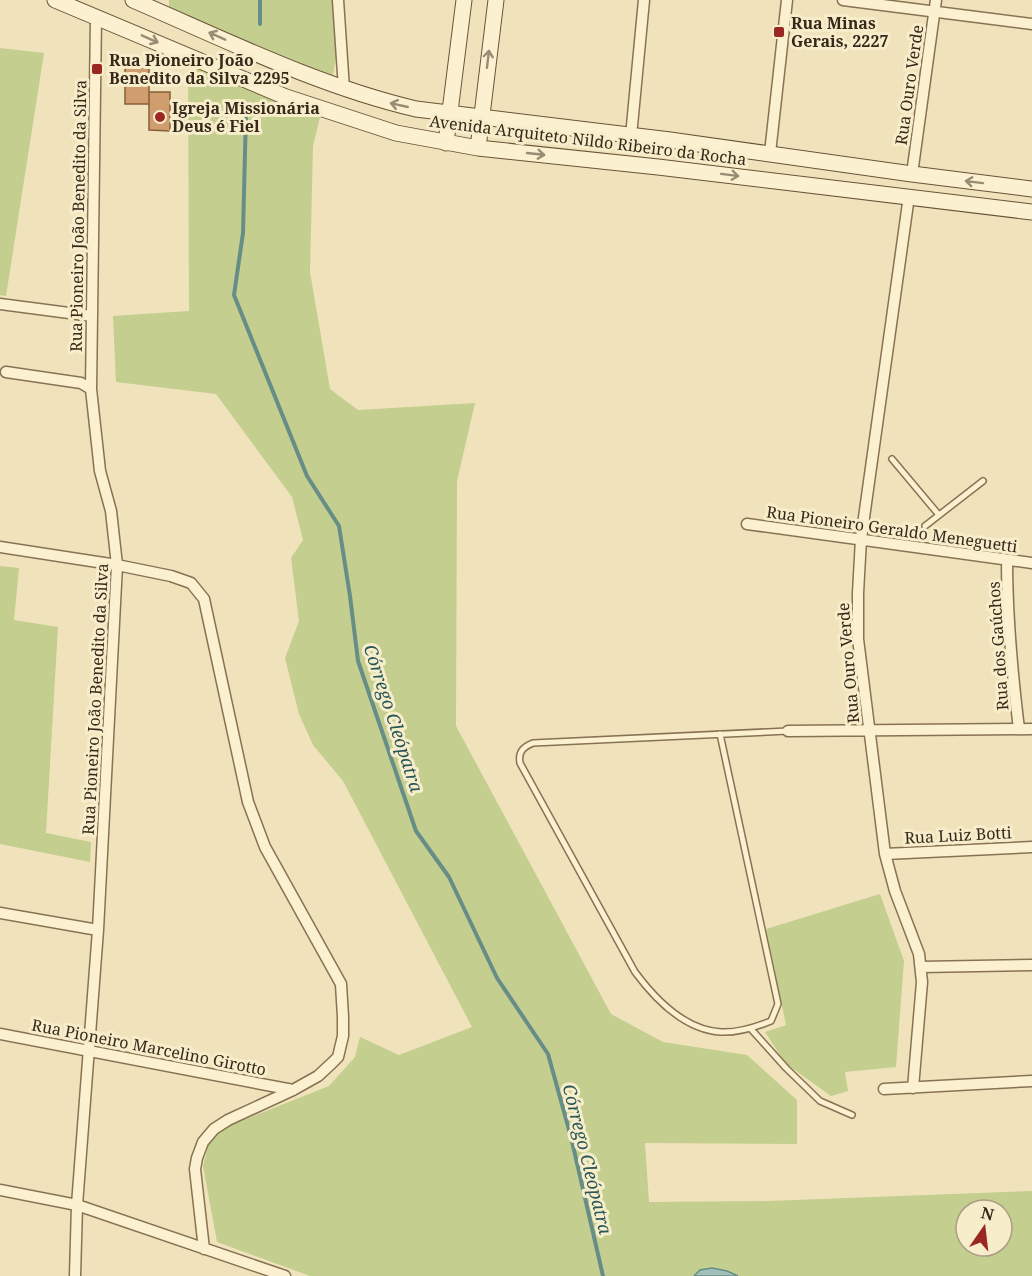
<svg xmlns="http://www.w3.org/2000/svg" width="1032" height="1276" font-family="'Noto Serif',serif">
	<rect width="100%" height="100%" fill="#f0e3bb"/>
	<path fill="#c3ce8f" fill-rule="evenodd" d="M 169,0 L 335,0 L 339,39 L 333,75 L 286,58 L 169,8 Z
		M 0,48 L 44,53 L 6,296 L 0,295 Z
		M 188,62 L 321,113 L 313,146 L 310,272 L 330,389 L 358,410 L 475,403 L 457,481 L 456,726 L 611,1014 L 663,1042 L 747,1055 L 797,1100 L 797,1144 L 645,1143 L 649,1202 L 768,1201 L 1032,1191 L 1032,1276 L 310,1276 L 217,1242 L 203,1166 L 209,1142 L 228,1126 L 329,1086 L 355,1057 L 360,1037 L 399,1055 L 472,1027 L 343,781 L 313,745 L 299,714 L 285,658 L 299,621 L 291,558 L 303,540 L 292,497 L 216,394 L 116,382 L 113,316 L 189,311 ZM 966,1210 L 1002,1210 L 1002,1246 L 966,1246 Z
		M 0,566 L 19,568 L 14,620 L 58,627 L 46,833 L 91,842 L 90,862 L 0,844 Z
		M 880,894 L 904,961 L 896,1067 L 845,1072 L 848,1091 L 831,1096 L 785,1063 L 765,1032 L 786,1025 L 766,929 Z"/>
	<path fill="#a0c0b8" stroke="#678e86" stroke-width="1.5" d="M 712,1268 L 727,1271 L 738,1276 L 694,1276 L 700,1270 Z"/>
	<g fill="none" stroke-linecap="round" stroke-linejoin="round">
		<path stroke="#678e86" stroke-width="4" d="M 260,24 L 260,0
			M 246,112 L 243,233 L 234,295 L 307,476 L 339,526 L 350,596 L 358,661 L 416,831 L 449,877 L 497,978 L 548,1054 L 571,1137 L 603,1276"/>
	</g>
	<path fill="#d09d6f" stroke="#885d39" stroke-width="1.5" d="M 125,68 L 149,68 L 149,104 L 125,104 Z
		M 149,92 L 170,92 L 170,131 L 149,130 Z"/>
	<g fill="none" stroke-linecap="round" stroke-linejoin="round">
		<g stroke="#887254" stroke-width="8">
			<path id="lane" d="M 892,459 L 939,515
				M 925,526 L 983,481
				M 720,734 L 778,1004 L 771,1021 C 756,1027 738,1033 721,1032 C 685,1030 655,999 635,972 L 520,763 C 518,752 523,747 533,743 L 788,731
				M 751,1029 L 786,1068 L 820,1101 L 852,1115"/>
		</g>
		<g stroke="#887254" stroke-width="13">
			<path id="street" d="M 338,0 L 344,89
				M 843,0 L 1032,24
				M 631,136 L 644,0
				M 770,153 L 787,0
				M 912,174 L 936,0
				M 909,196 L 861,539 L 858,593 L 858,639 L 885,854 L 895,891 L 919,954 L 922,982 L 913,1088
				M 0,304 L 92,316
				M 6,372 L 81,383 L 91,389
				M 747,524 L 1032,563
				M 0,547 L 117,565 L 171,576 L 191,583 L 204,599 L 248,802 L 265,847 L 341,984 L 343,1017 L 343,1036 L 338,1057 L 332,1063 L 318,1076 L 293,1090 L 228,1120 L 214,1129 L 203,1142 L 197,1158 L 195,1169 L 204,1249
				M 1007,560 C 1007,617 1012,672 1019,729
				M 788,731 L 1032,729
				M 885,854 L 1032,847
				M 0,913 L 98,930
				M 921,967 L 1032,965
				M 0,1034 L 293,1090
				M 884,1089 L 1032,1081
				M 0,1190 L 77,1205 L 285,1276
				M 75,1276 L 77,1205 L 98,930 L 117,565 L 111,511 L 100,471 L 91,389 L 96,16"/>
		</g>
		<g stroke="#695338" stroke-width="17">
			<path id="secondary" d="M 55,0 L 286,97 L 396,133 L 478,148 L 658,167 L 1032,212
				M 133,0 C 226,40 318,86 416,109 L 670,140 L 912,174 L 1032,189
				M 446,143 L 464,0
				M 478,148 L 496,0"/>
		</g>
		<use href="#lane" stroke="#fbf0cf" stroke-width="5"/>
		<use href="#street" stroke="#fbf0cf" stroke-width="10"/>
		<use href="#secondary" stroke="#fbf0cf" stroke-width="15"/>
	</g>
	<defs><path id="oneway-shaft" d="M-6 0H5M1.5-3L5.5 0L1.5 3" fill="none" stroke-width="1.6" stroke-linecap="round" stroke-linejoin="round" transform="scale(1.5)"/></defs>
	<g stroke="#988c74">
		<use href="#oneway-shaft" transform="translate(217 36) rotate(-156)"/>
		<use href="#oneway-shaft" transform="translate(150 39) rotate(24)"/>
		<use href="#oneway-shaft" transform="translate(488 59) rotate(-83)"/>
		<use href="#oneway-shaft" transform="translate(399 105) rotate(-167)"/>
		<use href="#oneway-shaft" transform="translate(536 154) rotate(6)"/>
		<use href="#oneway-shaft" transform="translate(730 175) rotate(7)"/>
		<use href="#oneway-shaft" transform="translate(974 182) rotate(-173)"/>
	</g>
	<g fill="#9a2721" stroke="#f7edcb" stroke-width="2">
		<rect x="773" y="26" width="12" height="12" rx="3"/>
		<rect x="91" y="63" width="12" height="12" rx="3"/>
		<circle cx="160" cy="117" r="6"/>
	</g>
	<g text-anchor="middle" dominant-baseline="central" stroke-width="6" stroke-linejoin="round" paint-order="stroke">
		<g font-size="16" font-weight="bold" fill="#36291a" stroke="#f7edcb" text-anchor="start">
			<text x="791" y="23">Rua Minas<tspan x="791" dy="18">Gerais, 2227</tspan></text>
			<text x="109" y="60">Rua Pioneiro João<tspan x="109" dy="18">Benedito da Silva 2295</tspan></text>
			<text x="172" y="108">Igreja Missionária<tspan x="172" dy="18">Deus é Fiel</tspan></text>
		</g>
		<g font-size="16" fill="#36291a" stroke="#f7edcb">
			<text transform="translate(909 85) rotate(-82)">Rua Ouro Verde</text>
			<text transform="translate(588 140) rotate(7)">Avenida Arquiteto Nildo Ribeiro da Rocha</text>
			<text transform="translate(78 216) rotate(-89)">Rua Pioneiro João Benedito da Silva</text>
			<text transform="translate(892 529) rotate(8)">Rua Pioneiro Geraldo Meneguetti</text>
			<text transform="translate(998 646) rotate(-94)">Rua dos Gaúchos</text>
			<text transform="translate(848 663) rotate(-95)">Rua Ouro Verde</text>
			<text transform="translate(95 699) rotate(-87)">Rua Pioneiro João Benedito da Silva</text>
			<text transform="translate(958 835) rotate(-3)">Rua Luiz Botti</text>
			<text transform="translate(149 1047) rotate(11)">Rua Pioneiro Marcelino Girotto</text>
		</g>
		<g font-size="18" font-style="italic" fill="#285756" stroke="#f7edcb">
			<text transform="translate(394 718) rotate(72)">Córrego Cleópatra</text>
			<text transform="translate(588 1159) rotate(76)">Córrego Cleópatra</text>
		</g>
	</g>
	<g transform="translate(984 1228) rotate(14)"><circle r="28" fill="#f7edcb" stroke="#aa9f84" stroke-width="1.5"/>
	<path d="M0-4.5L10 22L0 15L-10 22Z" fill="#9a2721"/>
	<text y="-9" font-size="16" font-weight="bold" text-anchor="middle" fill="#36291a">N</text>
	</g>
</svg>
